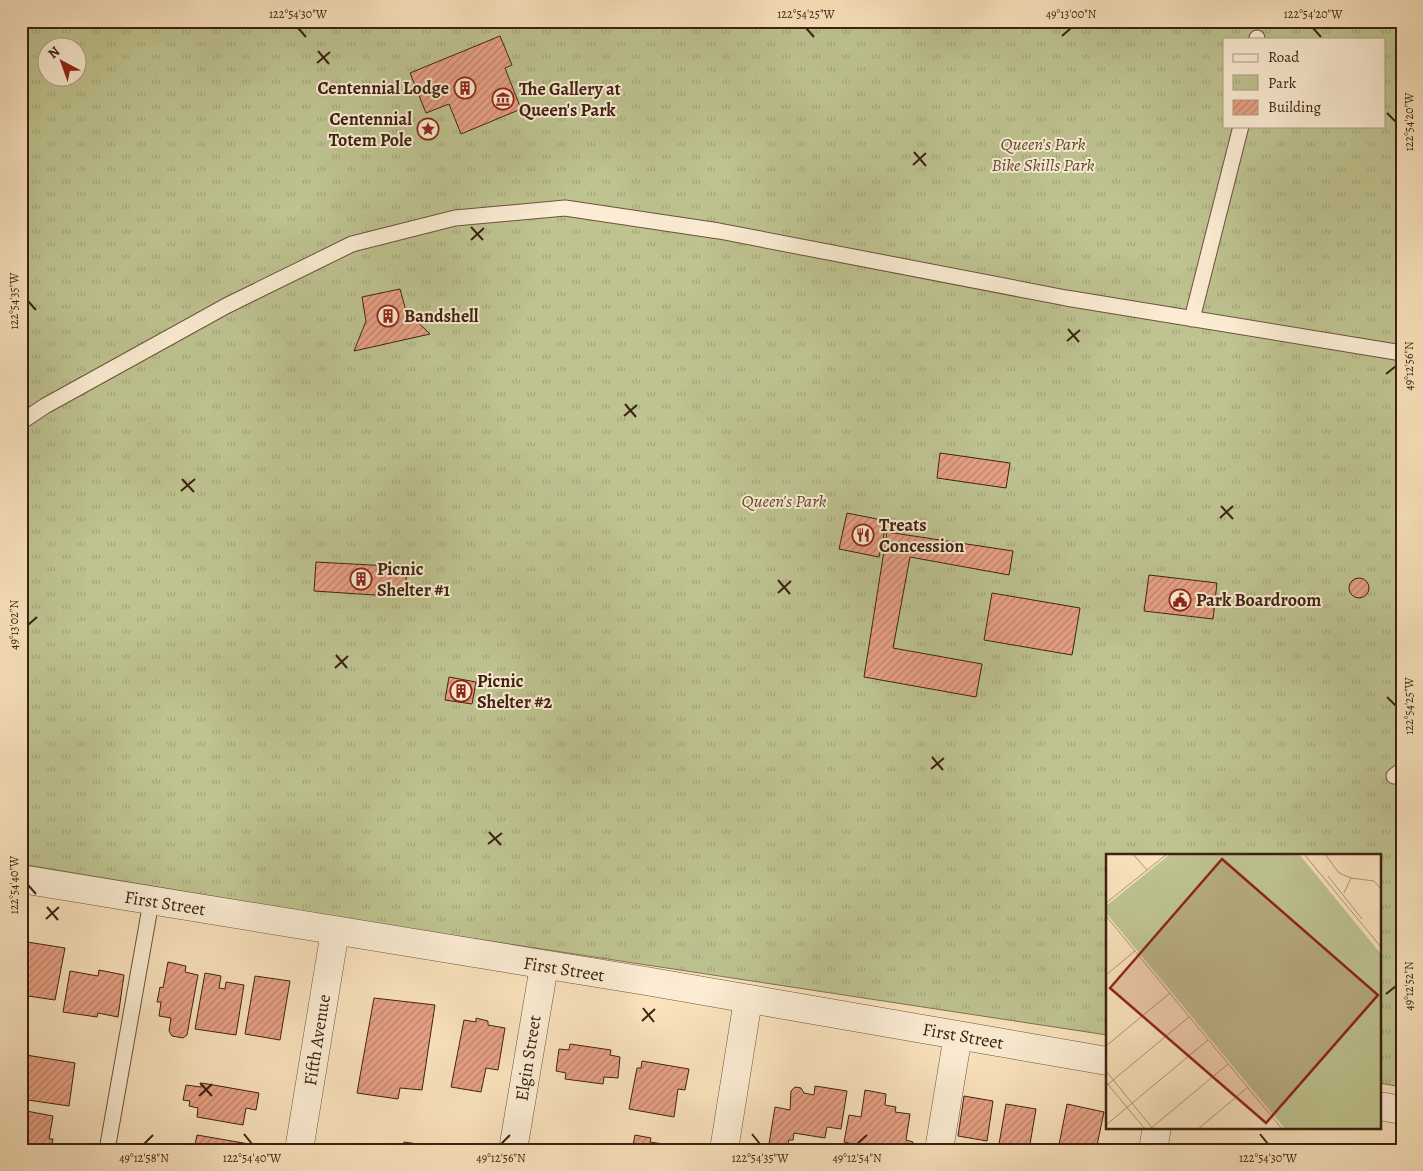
<svg xmlns="http://www.w3.org/2000/svg" width="1423" height="1171" font-family="Alegreya,serif">
	<defs>
		<pattern id="park-tufts" width="24" height="20" patternUnits="userSpaceOnUse" patternTransform="scale(1.25)"><rect width="24" height="20" fill="#bec390"/><path d="M3 7l-1-3M5 7V3M7 7l1-3M15 17l-1-3M17 17v-4M19 17l1-3" fill="none" stroke="#a4a77b"/></pattern>
		<pattern id="building-hatch" width="6" height="6" patternUnits="userSpaceOnUse" patternTransform="scale(1.25)"><rect width="6" height="6" fill="#e8a185"/><path d="M-1 1l2-2M0 6l6-6M5 7l2-2" fill="none" stroke="#bd836b"/></pattern>
	</defs>
	<rect width="100%" height="100%" fill="#f9e2bc"/>
	<filter id="stains"><feTurbulence type="fractalNoise" baseFrequency=".004" numOctaves="4"/><feColorMatrix values="0 0 0 0 .2 0 0 0 0 .09 0 0 0 0 .02 0 0 0 .5 -.17"/></filter>
	<radialGradient id="worn" r=".72"><stop offset=".6" stop-color="#630" stop-opacity="0"/><stop offset="1" stop-color="#630" stop-opacity=".3"/></radialGradient>
	<path fill="url(#park-tufts)" stroke="#7e7251" fill-rule="evenodd" d="M 21,21 L 1402,21 L 1402,1087 L 1379,1083 L 1379,855 L 1107,855 L 1107,1035 L 371,923 L 21,864 ZM 1224,39 L 1384,39 L 1384,126 L 1224,126 ZM 48,48 L 78,48 L 78,78 L 48,78 Z"/>
	<path fill="url(#building-hatch)" stroke="#3d2212" d="M 500,36 L 512,65 L 505,68 L 521,109 L 461,134 L 449,104 L 426,113 L 410,73 Z
		M 400,289 L 406,311 L 430,334 L 354,351 L 366,321 L 362,297 Z
		M 940,453 L 1010,463 L 1006,488 L 937,478 Z
		M 847,513 L 887,521 L 879,557 L 839,549 Z
		M 887,532 L 1013,551 L 1009,575 L 910,557 L 893,648 L 982,664 L 976,697 L 864,677 Z
		M 316,562 L 407,567 L 405,597 L 314,591 Z
		M 1149,575 L 1217,583 L 1213,619 L 1144,611 Z
		M1349 588a10 10 0 1 1 20 0a10 10 0 1 1-20 0Z
		M 992,593 L 1080,608 L 1072,655 L 984,640 Z
		M 449,677 L 476,682 L 472,704 L 445,700 Z
		M 21,941 L 65,948 L 55,1000 L 21,995 Z
		M 168,962 L 186,966 L 185,972 L 198,975 L 187,1035 L 183,1038 L 172,1036 L 169,1031 L 171,1018 L 159,1016 L 161,1002 L 157,1002 L 160,987 L 163,988 Z
		M 99,970 L 124,975 L 118,1017 L 98,1013 L 97,1017 L 63,1012 L 70,971 L 98,976 Z
		M 205,973 L 221,976 L 219,988 L 225,989 L 226,982 L 244,985 L 236,1035 L 195,1029 Z
		M 255,976 L 290,981 L 280,1040 L 245,1034 Z
		M 374,998 L 435,1005 L 422,1090 L 400,1088 L 398,1099 L 357,1093 Z
		M 476,1018 L 488,1021 L 488,1025 L 505,1028 L 498,1070 L 486,1068 L 481,1092 L 451,1087 L 464,1020 L 476,1022 Z
		M 570,1044 L 611,1050 L 610,1055 L 620,1057 L 618,1078 L 604,1077 L 603,1084 L 565,1079 L 566,1073 L 556,1071 L 559,1049 L 569,1050 Z
		M 26,1055 L 75,1063 L 69,1106 L 21,1099 L 21,1062 L 24,1063 Z
		M 642,1061 L 689,1069 L 685,1090 L 678,1089 L 674,1117 L 629,1109 L 637,1068 L 641,1068 Z
		M 202,1083 L 259,1093 L 256,1110 L 246,1108 L 243,1125 L 197,1117 L 198,1108 L 189,1106 L 190,1101 L 183,1100 L 186,1085 L 201,1087 Z
		M 815,1086 L 847,1091 L 841,1129 L 827,1127 L 825,1138 L 794,1133 L 793,1140 L 789,1140 L 786,1150 L 768,1150 L 775,1107 L 790,1110 L 791,1091 L 795,1087 L 801,1088 L 804,1093 L 814,1095 Z
		M 865,1090 L 886,1094 L 885,1105 L 896,1107 L 895,1112 L 910,1114 L 906,1140 L 913,1142 L 912,1150 L 881,1150 L 844,1142 L 849,1115 L 861,1117 Z
		M 964,1096 L 993,1101 L 987,1141 L 958,1136 Z
		M 1006,1104 L 1036,1109 L 1029,1150 L 998,1150 Z
		M 1067,1104 L 1104,1112 L 1096,1150 L 1058,1150 Z
		M 21,1110 L 53,1116 L 49,1139 L 53,1139 L 51,1150 L 30,1150 L 29,1146 L 21,1145 Z
		M 197,1135 L 249,1144 L 248,1150 L 194,1150 Z
		M 635,1135 L 651,1138 L 650,1142 L 670,1145 L 670,1150 L 632,1150 Z
		M 404,1142 L 418,1144 L 417,1150 L 403,1150 Z"/>
	<g fill="none" stroke-linecap="round" stroke-linejoin="round">
		<g stroke="#6c523c" stroke-width="17">
			<path id="service" d="M 1257,39 L 1257,38
				M 1192,319 L 1241,126
				M 21,422 L 45,406 L 226,306 L 352,244 L 455,218 L 565,208 L 719,231 L 1066,298 L 1402,353
				M 1394,776 L 1402,770
				M 107,1150 L 151,902"/>
		</g>
		<g stroke="#6c523c" stroke-width="29">
			<path id="minor" d="M 21,879 L 646,981 L 1107,1061
				M 1379,1106 L 1402,1110
				M 299,1150 L 335,931
				M 513,1150 L 544,966
				M 724,1150 L 748,1000
				M 939,1150 L 958,1035
				M 1153,1150 L 1157,1127"/>
		</g>
		<use href="#service" stroke="#fbecd3" stroke-width="15"/>
		<use href="#minor" stroke="#fbecd3" stroke-width="28"/>
	</g>
	<path fill="none" stroke="#3d2212" stroke-width="2" d="M 298,28 L 306,37M 806,28 L 814,37M 1313,28 L 1321,37M 1062,36 L 1071,28M 318,51 L 329,64M 317,63 L 330,52M 1387,113 L 1396,122M 914,152 L 926,166M 913,165 L 926,153M 471,227 L 483,240M 471,240 L 484,228M 28,301 L 36,310M 1068,329 L 1079,342M 1067,341 L 1080,330M 1386,374 L 1396,366M 625,404 L 636,417M 624,416 L 637,405M 182,479 L 194,492M 181,491 L 195,479M 1221,506 L 1233,519M 1220,518 L 1233,506M 778,580 L 790,594M 778,593 L 791,581M 28,625 L 37,617M 336,655 L 347,668M 335,668 L 348,656M 1387,697 L 1396,706M 932,757 L 943,770M 931,769 L 944,758M 489,832 L 501,845M 488,844 L 502,833M 28,885 L 36,894M 47,907 L 58,920M 46,919 L 59,907M 1386,994 L 1396,986M 643,1008 L 654,1022M 642,1021 L 655,1009M 200,1083 L 212,1096M 199,1096 L 212,1084M 244,1134 L 252,1144M 752,1134 L 760,1144M 1260,1134 L 1268,1144M 144,1144 L 153,1135M 501,1144 L 510,1135M 857,1144 L 867,1135"/>
	<defs>
		<g id="building-ring" transform="scale(1.125)"><circle r="9.5" fill="#fbecd3" stroke="#8f2418" stroke-width="1.5"/><path d="M-4-6H4V6H1V3H-1V6H-4ZM-2.5-4.3h1.7v1.8h-1.7ZM.8-4.3h1.7v1.8H.8ZM-2.5-1h1.7V.8h-1.7ZM.8-1h1.7V.8H.8Z" fill="#8f2418"/></g>
		<g id="museum-ring" transform="scale(1.125)"><circle r="9.5" fill="#fbecd3" stroke="#8f2418" stroke-width="1.5"/><path d="M0-6L6-3V-2H-6V-3ZM-5-1h2V3h-2ZM-1-1h2V3h-2ZM3-1h2V3H3ZM-6 4H6V6H-6Z" fill="#8f2418"/></g>
		<g id="sight-ring" transform="scale(1.125)"><circle r="9.5" fill="#fbecd3" stroke="#8f2418" stroke-width="1.5"/><path d="M0-6L1.8-2.2L6-1.7L2.9 1.2L3.7 5.4L0 3.3L-3.7 5.4L-2.9 1.2L-6-1.7L-1.8-2.2Z" fill="#8f2418"/></g>
		<g id="restaurant-ring" transform="scale(1.125)"><circle r="9.5" fill="#fbecd3" stroke="#8f2418" stroke-width="1.5"/><path d="M-5-6h1v4h1v-4h1v4h1v-4h1v5L-1.5 .5V6h-2V.5L-5-1ZM5-6V6H3V1.5H1.5Q1.5-4 5-6Z" fill="#8f2418"/></g>
		<g id="civic-ring" transform="scale(1.125)"><circle r="9.5" fill="#fbecd3" stroke="#8f2418" stroke-width="1.5"/><path d="M-.6-6.5H3V-4.5H.6V-3L4-1V1h2V6H-6V1h2V-1L-.6-3ZM-1.2 2.5V6h2.4V2.5Z" fill="#8f2418"/></g>
	</defs>
	<g fill-rule="evenodd">
		<use href="#building-ring" x="465" y="88"/>
		<use href="#museum-ring" x="503" y="99"/>
		<use href="#sight-ring" x="428" y="129"/>
		<use href="#building-ring" x="388" y="316"/>
		<use href="#restaurant-ring" x="863" y="535"/>
		<use href="#building-ring" x="361" y="579"/>
		<use href="#civic-ring" x="1180" y="600"/>
		<use href="#building-ring" x="461" y="691"/>
	</g>
	<g text-anchor="middle" dominant-baseline="central" stroke-width="4" stroke-linejoin="round" paint-order="stroke">
		<g font-size="18" font-weight="bold" fill="#3d2212" stroke="#fbecd3" text-anchor="start">
			<text x="449" y="88" text-anchor="end">Centennial Lodge</text>
			<text x="519" y="89">The Gallery at<tspan x="519" dy="21">Queen's Park</tspan></text>
			<text x="412" y="119" text-anchor="end">Centennial<tspan x="412" dy="21">Totem Pole</tspan></text>
			<text x="404" y="316">Bandshell</text>
			<text x="879" y="525">Treats<tspan x="879" dy="21">Concession</tspan></text>
			<text x="377" y="569">Picnic<tspan x="377" dy="21">Shelter #1</tspan></text>
			<text x="1196" y="600">Park Boardroom</text>
			<text x="477" y="681">Picnic<tspan x="477" dy="21">Shelter #2</tspan></text>
		</g>
		<g font-size="18" font-style="italic" fill="#5d4a32" stroke="#fbecd3">
			<text x="1043" y="144">Queen's Park<tspan x="1043" dy="21">Bike Skills Park</tspan></text>
			<text x="784" y="501">Queen's Park</text>
		</g>
		<g font-size="18" fill="#3d2212" stroke="#fbecd3">
			<text transform="translate(165 903) rotate(9)">First Street</text>
			<text transform="translate(564 969) rotate(9)">First Street</text>
			<text transform="translate(963 1036) rotate(10)">First Street</text>
			<text transform="translate(317 1040) rotate(-81)">Fifth Avenue</text>
			<text transform="translate(528 1058) rotate(-81)">Elgin Street</text>
		</g>
	</g>
	<g transform="translate(1106 854)">
		<rect width="275" height="275" fill="#f9e2bc"/>
		<path d="M 64,0 L 193,0 L 275,100 L 275,275 L 179,275 L 0,59 L 0,52 Z" fill="#bec390"/>
		<path fill="none" stroke="#ae9578" stroke-width="1" d="M 27,0 L 41,16M 198,0 L 275,93M 219,0 L 233,19 L 245,24 L 268,27 L 275,35M 222,22 L 256,65M 238,39 L 245,24M 0,49 L 61,0M 0,62 L 176,275M 0,121 L 29,97M 0,192 L 64,139M 0,217 L 47,275M 0,228 L 39,275M 0,232 L 83,163M 0,271 L 102,186M 44,275 L 122,210M 92,275 L 141,234"/>
		<path fill="#8f2418" fill-opacity="0.15" stroke="#8f2418" stroke-width="2.5" d="M 116,5 L 272,141 L 160,269 L 4,134 Z"/>
		<rect width="275" height="275" fill="none" stroke="#3d2212" stroke-width="2.5"/>
	</g>
	<rect width="1423" height="1171" fill="none" stroke="#f9e2bc" stroke-width="55"/>
	<rect x="1223" y="38" width="162" height="90" fill="#fbecd3" stroke="#af9b86"/>
	<rect x="1233" y="54" width="25" height="8" fill="#fbecd3" stroke="#af9b86"/>
	<text x="1268" y="62" font-size="15" fill="#3d2212">Road</text>
	<rect x="1233" y="75" width="25" height="15" fill="url(#park-tufts)" stroke="#af9b86"/>
	<text x="1268" y="88" font-size="15" fill="#3d2212">Park</text>
	<rect x="1233" y="100" width="25" height="15" fill="url(#building-hatch)" stroke="#af9b86"/>
	<text x="1268" y="112" font-size="15" fill="#3d2212">Building</text>
	<g transform="translate(62 62) rotate(319)"><circle r="24" fill="#fbecd3" stroke="#af9b86"/>
	<path d="M0-4L9 19L0 12L-9 19Z" fill="#8f2418"/>
	<text y="-8" font-size="14" font-weight="bold" text-anchor="middle" fill="#3d2212">N</text>
	</g>
	<rect x="28" y="28" width="1368" height="1116" fill="none" stroke="#3d2212" stroke-width="2"/>
	<g font-size="12" text-anchor="middle" fill="#3d2212">
		<text x="298" y="18">122°54'30"W</text>
		<text x="806" y="18">122°54'25"W</text>
		<text x="1071" y="18">49°13'00"N</text>
		<text x="1313" y="18">122°54'20"W</text>
		<text transform="translate(1409 122) rotate(-90)" y="4">122°54'20"W</text>
		<text transform="translate(14 301) rotate(-90)" y="4">122°54'35"W</text>
		<text transform="translate(1409 366) rotate(-90)" y="4">49°12'56"N</text>
		<text transform="translate(14 625) rotate(-90)" y="4">49°13'02"N</text>
		<text transform="translate(1409 706) rotate(-90)" y="4">122°54'25"W</text>
		<text transform="translate(14 885) rotate(-90)" y="4">122°54'40"W</text>
		<text transform="translate(1409 986) rotate(-90)" y="4">49°12'52"N</text>
		<text x="144" y="1162">49°12'58"N</text>
		<text x="252" y="1162">122°54'40"W</text>
		<text x="501" y="1162">49°12'56"N</text>
		<text x="760" y="1162">122°54'35"W</text>
		<text x="857" y="1162">49°12'54"N</text>
		<text x="1268" y="1162">122°54'30"W</text>
	</g>
	<rect width="100%" height="100%" filter="url(#stains)"/>
	<rect width="100%" height="100%" fill="url(#worn)"/>
</svg>
